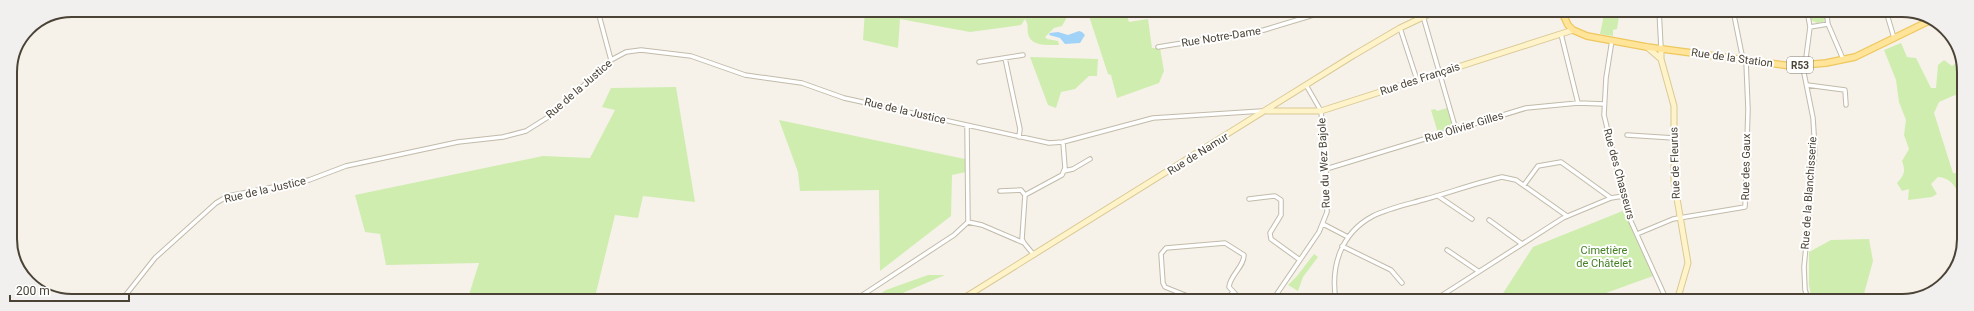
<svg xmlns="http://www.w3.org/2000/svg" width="1974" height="311" font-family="Roboto,sans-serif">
	<rect width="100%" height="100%" fill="#f6f2e9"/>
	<path fill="#cfedaf" d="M 865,10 L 1071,10 L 1062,26 L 1054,28 L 1045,37 L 1047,39 L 1058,41 L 1059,45 C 1049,45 1031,47 1028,34 C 1027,28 1029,25 1025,19 L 1021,25 L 970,32 L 900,19 L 898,48 L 863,40 Z
		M 1087,10 L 1125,10 L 1129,22 L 1148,19 L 1152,48 L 1160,48 L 1164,71 L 1159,83 L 1117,98 L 1111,75 L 1108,74 Z
		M 1605,10 L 1620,10 L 1617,29 L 1613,30 L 1613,36 L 1600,34 Z
		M 1809,10 L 1824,10 L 1826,18 L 1823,22 L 1817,23 L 1811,20 Z
		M 1901,43 L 1907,57 L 1916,58 L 1931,88 L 1936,88 L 1938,65 L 1944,60 L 1952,66 L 1962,59 L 1963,97 L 1960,98 L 1955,95 L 1939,102 L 1934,113 L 1953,173 L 1963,174 L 1963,204 C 1958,192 1954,178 1938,177 L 1931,184 L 1937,194 L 1932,197 L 1908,200 L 1909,189 L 1902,191 L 1897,183 C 1904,175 1906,172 1902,161 L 1909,149 L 1904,135 L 1906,120 L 1899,102 L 1896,80 L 1884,50 Z
		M 1030,57 L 1098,59 L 1097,76 L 1089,76 L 1075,89 L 1061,92 L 1056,108 L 1048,105 Z
		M 676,87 L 695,202 L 643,196 L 638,218 L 615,215 L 594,301 L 467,301 L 479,263 L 386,265 L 380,234 L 365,232 L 355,195 L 543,156 L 590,158 L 615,110 L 602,107 L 611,88 Z
		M 1447,108 L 1453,128 L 1438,133 L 1431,110 L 1435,109 L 1437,111 Z
		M 779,120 L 965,159 L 966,172 L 952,175 L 951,216 L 880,271 L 879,190 L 800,191 L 798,172 Z
		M 1625,210 L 1653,276 L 1584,301 L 1498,301 L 1533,247 Z
		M 1869,239 L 1873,261 L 1862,301 L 1812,301 L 1809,285 L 1809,252 L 1831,240 Z
		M 1314,254 L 1318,257 L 1303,277 L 1298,291 L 1288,285 L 1297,276 Z
		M 928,275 L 945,275 L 884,301 L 870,301 L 886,290 Z"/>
	<path fill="#a1d2f7" d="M 1079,31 L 1082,32 L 1085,35 L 1080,43 L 1065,44 L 1060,38 L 1049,35 L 1050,33 L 1058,32 L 1068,35 Z"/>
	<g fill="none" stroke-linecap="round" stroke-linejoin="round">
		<g stroke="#c2bbaa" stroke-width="5.5">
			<path id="minor" d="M 600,10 L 600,19 L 611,60
				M 1659,10 L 1661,48
				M 1733,10 L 1743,60
				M 1807,10 L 1810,27 L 1828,24
				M 1826,10 L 1828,24 L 1843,59
				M 1886,11 L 1894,38
				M 1423,16 L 1456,130
				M 1400,28 L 1417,80
				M 1561,34 L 1578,103
				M 1612,40 L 1606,78 L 1604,115 L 1628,215 L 1667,301
				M 1158,47 L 1264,30 L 1330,10
				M 1005,58 L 1020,129 L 1019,137
				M 979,62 L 1023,55
				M 1807,85 L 1845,90 L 1846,105
				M 967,126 L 968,222
				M 1627,135 L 1674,138
				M 1326,169 L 1526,108 L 1578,103 L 1604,104
				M 1064,171 L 1073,169 L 1090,159
				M 1524,185 L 1538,166 L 1561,162 L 1611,198
				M 1000,191 L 1021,190 L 1025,195
				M 1438,196 L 1472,219
				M 1249,199 L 1275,196 L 1281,200 L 1281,215 L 1270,233 L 1271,239 L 1300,260
				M 1489,220 L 1522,244
				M 968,222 L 982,225 L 1024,243
				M 1323,224 L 1348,237
				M 1637,234 L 1673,219 L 1745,207 L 1748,109 L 1746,61
				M 1342,246 L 1391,270 L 1402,283
				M 1447,250 L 1478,271
				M 1034,255 L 1024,243 L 1022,239 L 1025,195 L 1062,175 L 1065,168 L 1063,142
				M 861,296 L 954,235 L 968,222
				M 121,301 L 155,258 L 216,203 L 228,196 L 309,180 L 346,166 L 458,142 L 503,137 L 526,131 L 553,114 L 611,60 L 626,52 L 641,50 L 691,56 L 745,75 L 802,83 L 844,98 L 1049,143 L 1063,142 L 1153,118 L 1262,111
				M 1200,301 L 1165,287 L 1163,283 L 1161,254 L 1166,248 L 1225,243 L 1244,255 C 1244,267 1230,275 1229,287 L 1242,301
				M 1225,301 L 1233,292
				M 1272,301 L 1319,232 L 1327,212 L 1326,169 L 1321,111 L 1306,85
				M 1336,301 C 1330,266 1341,233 1373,216 C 1389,208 1409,204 1426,199 C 1451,192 1476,183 1502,177 L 1516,180 L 1567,216
				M 1433,301 L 1563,218 L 1611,198 L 1623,196
				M 1809,301 L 1805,290 L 1804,267 L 1815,150 L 1813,118 L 1804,73 L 1810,27"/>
		</g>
		<g stroke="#dac995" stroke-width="7">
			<path id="secondary" d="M 1647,47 L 1661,59
				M 1661,48 L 1661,59 L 1674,106 L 1674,181 L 1688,263 L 1677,301
				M 1267,111 L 1321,111 L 1573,30
				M 959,301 L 1354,55 L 1400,28 L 1438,10"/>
		</g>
		<g stroke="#eec75e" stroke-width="8">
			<path id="primary" d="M 1561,10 L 1568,25 L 1573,30 L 1587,36 L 1647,47 L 1791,66 L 1826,63 L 1855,57 L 1931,20"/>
		</g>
		<use href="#minor" stroke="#fff" stroke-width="3.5"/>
		<use href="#secondary" stroke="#fff3ca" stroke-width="5"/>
		<use href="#primary" stroke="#ffe499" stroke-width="5.5"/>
	</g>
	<g text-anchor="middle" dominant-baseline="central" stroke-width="4" stroke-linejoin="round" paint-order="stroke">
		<rect fill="#fff" stroke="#807b72" stroke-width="1" x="1787" y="57" width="26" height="16" rx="3"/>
		<g font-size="10" font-weight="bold" fill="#4a4336">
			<text x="1800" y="65">R53</text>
		</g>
		<g font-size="11" fill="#4a4336" stroke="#fff">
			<text transform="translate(1221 37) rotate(-9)">Rue Notre-Dame</text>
			<text transform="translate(1732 58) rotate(8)">Rue de la Station</text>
			<text transform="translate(1420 79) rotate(-18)">Rue des Français</text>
			<text transform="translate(579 89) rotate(-41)">Rue de la Justice</text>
			<text transform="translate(905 111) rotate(13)">Rue de la Justice</text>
			<text transform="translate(1464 127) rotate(-17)">Rue Olivier Gilles</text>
			<text transform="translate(1198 154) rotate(-32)">Rue de Namur</text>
			<text transform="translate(1324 163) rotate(-93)">Rue du Wez Bajole</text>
			<text transform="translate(1675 163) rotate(-92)">Rue de Fleurus</text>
			<text transform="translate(1746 167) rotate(-89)">Rue des Gaux</text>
			<text transform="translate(1619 174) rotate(75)">Rue des Chasseurs</text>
			<text transform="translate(265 190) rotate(-13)">Rue de la Justice</text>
			<text transform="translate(1809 193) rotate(-86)">Rue de la Blanchisserie</text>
		</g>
		<g font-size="11" fill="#458223" stroke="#fff">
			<text x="1604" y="250">Cimetière<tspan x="1604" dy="13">de Châtelet</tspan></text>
		</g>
	</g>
	<path d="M0 0H1974V311H0ZM72 17H1902A55 55 0 0 1 1957 72V239A55 55 0 0 1 1902 294H72A55 55 0 0 1 17 239V72A55 55 0 0 1 72 17Z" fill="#f1f0ef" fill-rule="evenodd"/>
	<path fill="none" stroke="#4a4336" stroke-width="2" d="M72 17H1902A55 55 0 0 1 1957 72V239A55 55 0 0 1 1902 294H72A55 55 0 0 1 17 239V72A55 55 0 0 1 72 17Z"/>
	<path d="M10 295v6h119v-6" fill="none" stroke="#4a4336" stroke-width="2"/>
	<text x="16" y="295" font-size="12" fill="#4a4336" stroke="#ffffff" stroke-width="3" paint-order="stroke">200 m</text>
</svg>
